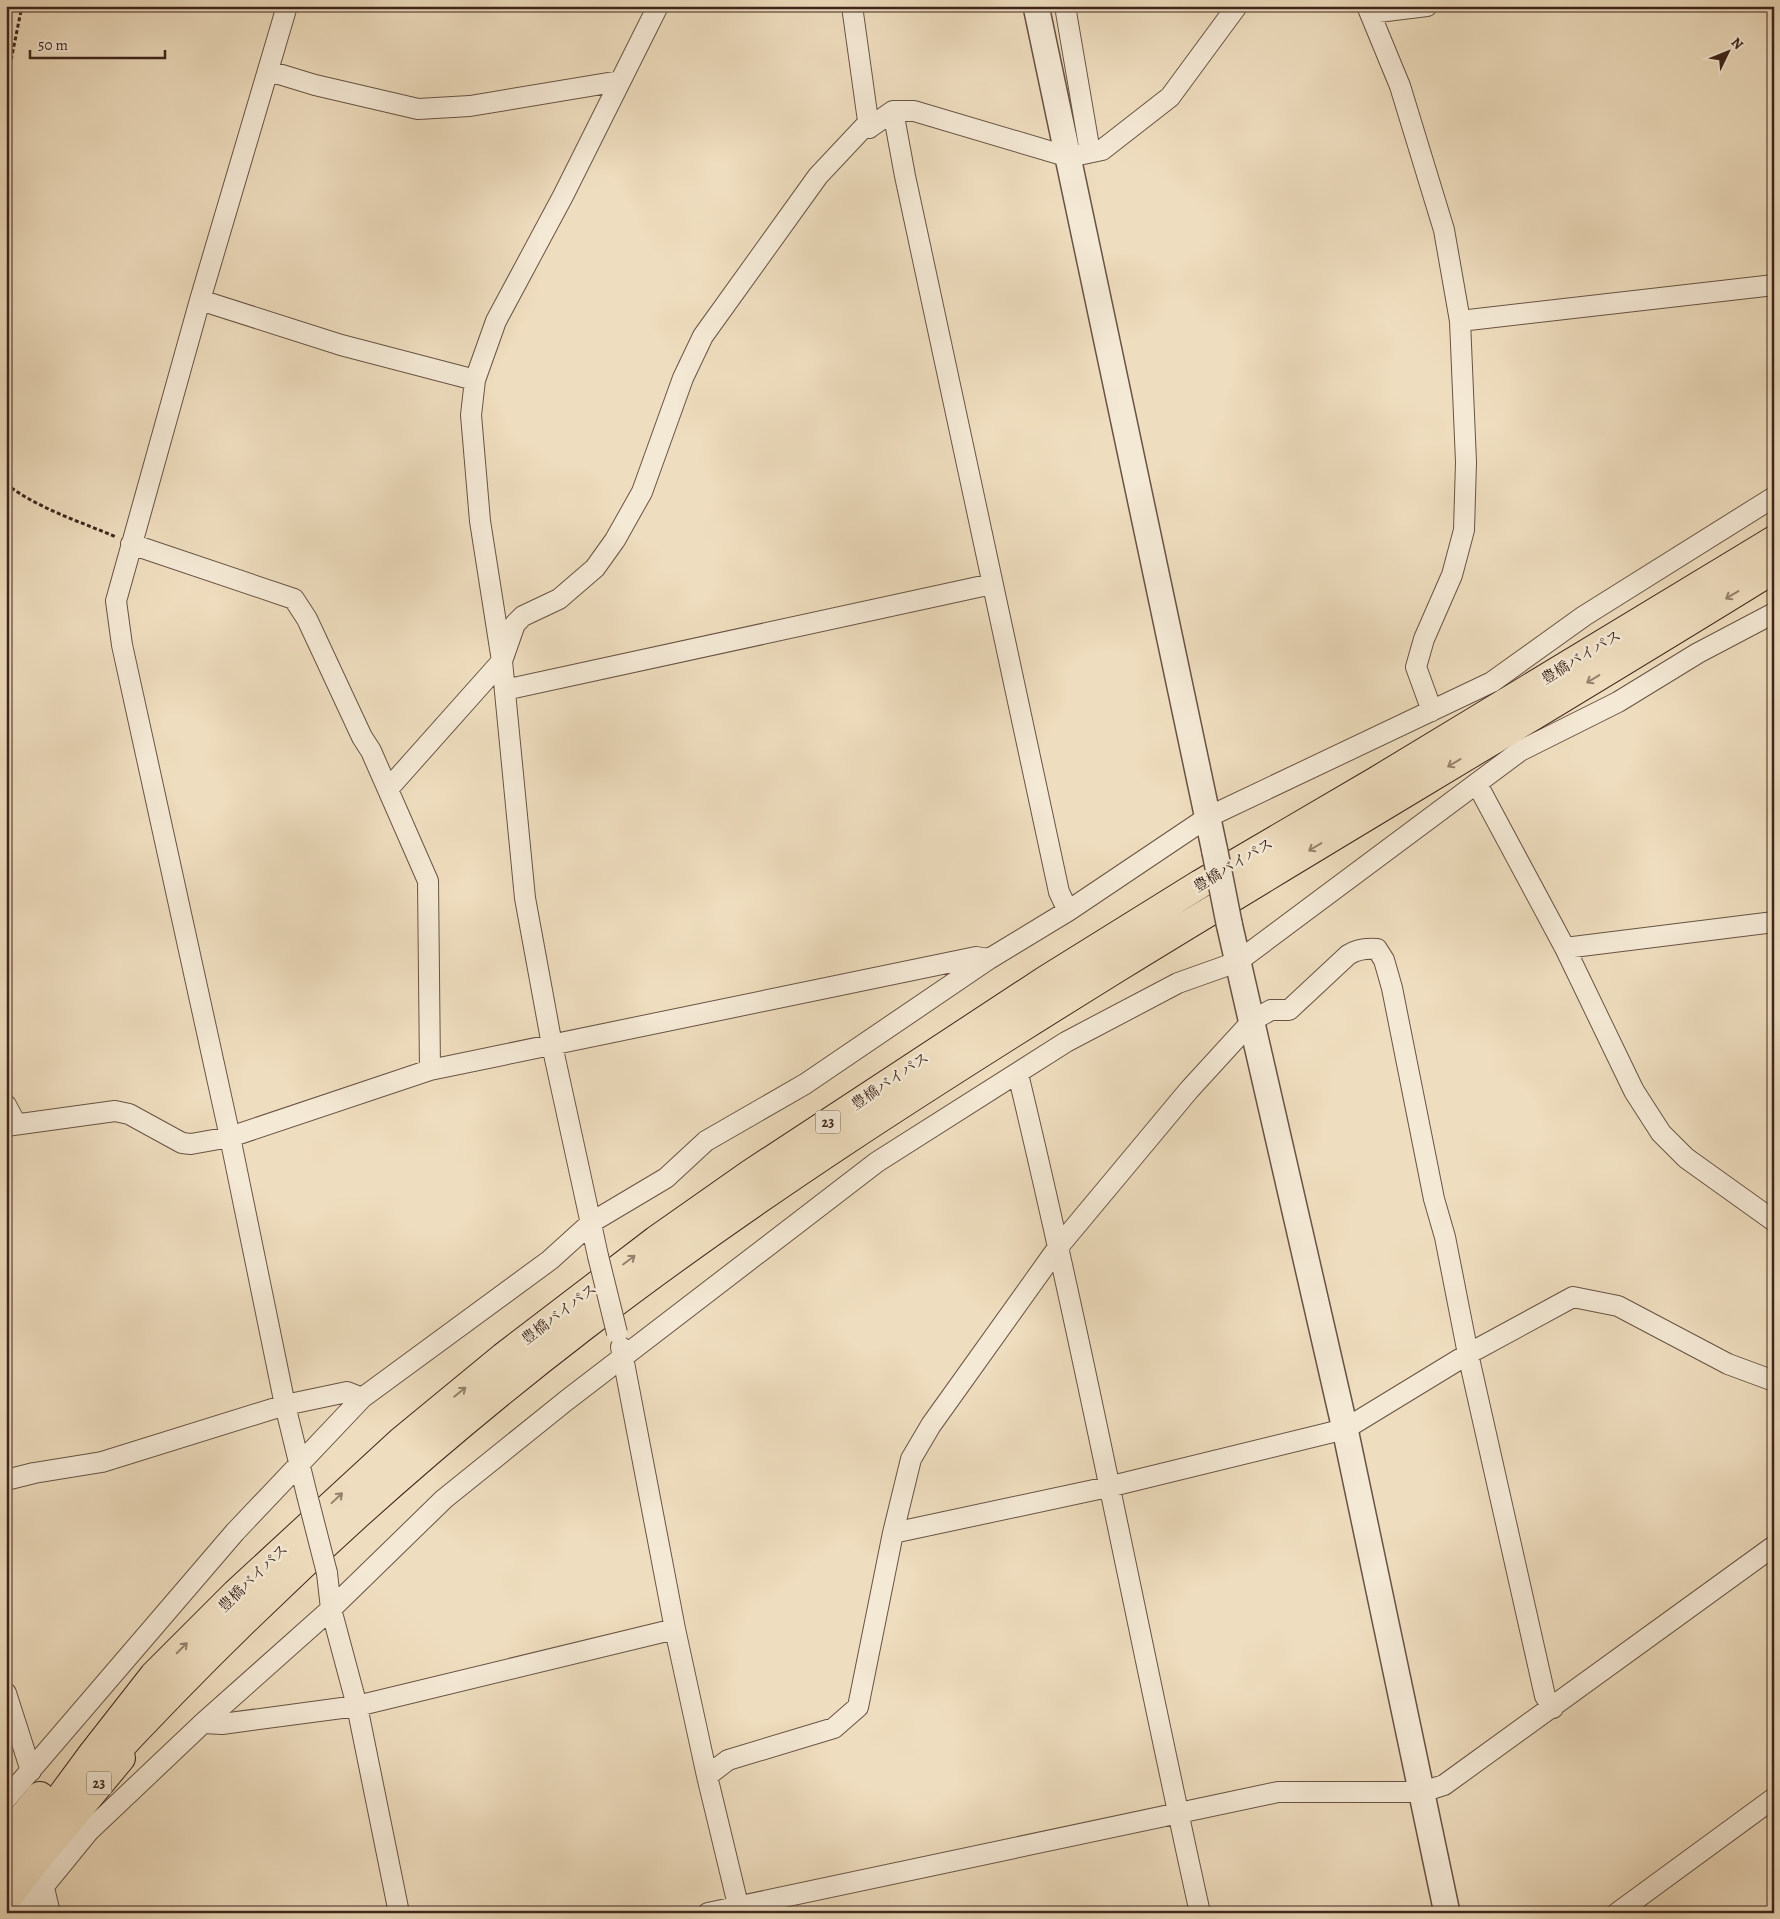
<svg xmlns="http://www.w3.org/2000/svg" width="1780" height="1919" font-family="Alegreya,'Noto Serif JP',serif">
	<rect width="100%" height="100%" fill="#eeddbe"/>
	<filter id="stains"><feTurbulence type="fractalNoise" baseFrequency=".004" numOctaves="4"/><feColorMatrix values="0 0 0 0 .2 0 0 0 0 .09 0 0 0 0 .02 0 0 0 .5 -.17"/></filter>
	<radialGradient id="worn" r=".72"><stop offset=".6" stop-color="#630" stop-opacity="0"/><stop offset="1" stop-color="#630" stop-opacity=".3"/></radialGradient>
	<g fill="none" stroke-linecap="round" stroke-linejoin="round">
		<g stroke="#695344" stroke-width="22">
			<path id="minor" d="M 287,6 L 200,300 L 116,601 L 122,645 L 230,1137 L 285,1405 L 307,1495
				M 852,6 L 869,128
				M 1065,6 L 1090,152
				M 1367,6 L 1400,86 L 1444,230 L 1460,321 L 1466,462 L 1464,530 L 1452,575 L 1424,639 L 1416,667 L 1432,711
				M 1370,13 L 1427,6
				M 269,71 L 315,85 L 418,109 L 470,106 L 620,81
				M 893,111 L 905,176 L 1059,892 L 1068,911
				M 200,300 L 341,345 L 475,380
				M 1460,321 L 1774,285
				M 131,544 L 294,599 L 307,619 L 362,737 L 371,751 L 428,881 L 430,1070
				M 505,690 L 992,584
				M 1477,784 L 1565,948 L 1634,1091 L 1661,1133 L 1686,1158 L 1774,1221
				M 388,789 L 502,661 L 515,624 L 523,616 L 559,599 L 595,568 L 615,540 L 642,492 L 683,378 L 703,336 L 818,176 L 864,127 L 869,128 L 893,111 L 914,111 L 1069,157 L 1102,150 L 1170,97 L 1237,6
				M 1565,948 L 1774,922
				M 1018,1074 C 1085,1352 1138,1633 1200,1913
				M 6,1105 L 16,1124
				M 6,1126 L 115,1111 L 129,1114 L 182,1143 L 191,1144 L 230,1137 L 430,1070 L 976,957 L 989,959
				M 598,1256 L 552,1045 L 525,898 L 502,661 L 480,521 L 471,415 L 475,380 L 496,321 L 563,196 L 658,6
				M 621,1347 L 675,1629 L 707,1776 L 740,1913
				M 6,1480 L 34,1473 L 102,1462 L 285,1405 L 347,1392 L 362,1398
				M 893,1533 L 1108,1487 L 1345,1429 L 1468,1354 L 1573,1297 L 1618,1306 L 1728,1364 L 1774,1381
				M 327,1573 L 331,1609 L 357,1706 L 399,1913
				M 6,1693 L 31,1771
				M 203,1723 L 222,1724 L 357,1706 L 675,1629
				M 707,1776 L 728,1760 L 834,1728 L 858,1707 L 893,1533 L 911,1459 L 931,1425 L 1059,1246 L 1189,1090 L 1253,1020 L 1271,1010 L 1289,1010 L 1348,955 C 1357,949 1366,948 1377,949 L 1384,960 L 1392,988 L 1434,1199 L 1445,1237 L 1468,1354 L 1545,1696 L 1553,1708
				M 6,1799 L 235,1532 L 362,1398 L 550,1260 L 592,1222 L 666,1178 L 706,1141 L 805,1084 L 989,959 L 1068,911 L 1208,817 L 1492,682 L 1584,616 L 1774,497
				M 44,1888 L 50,1913
				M 22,1913 L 89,1831 L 203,1723 L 331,1609 L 444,1499 L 567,1400 L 877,1162 L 1066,1042 L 1178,983 L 1237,962 L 1520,751 L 1618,702 L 1698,653 L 1774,613
				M 708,1913 L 1278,1792 L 1422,1792 L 1444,1785 L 1774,1546
				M 1617,1913 L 1774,1798"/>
		</g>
		<g stroke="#695344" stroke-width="28">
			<path id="tertiary" d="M 1036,6 L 1215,852
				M 1229,923 L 1345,1429 L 1447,1913"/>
		</g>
		<g stroke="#3d251c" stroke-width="30">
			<path id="trunk" d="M 101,1768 C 249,1608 410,1460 583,1327 C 753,1196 935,1081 1117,968 C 1335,834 1556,704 1774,569
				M 6,1837 L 40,1796
				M 6,1871 L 93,1753 L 154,1675 L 236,1593 L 401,1441 L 503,1357 L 656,1240 L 750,1174 L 1044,981 L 1200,884 L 1376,781 L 1774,540
				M 6,1900 L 29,1869 L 121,1758"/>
		</g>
		<path stroke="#3d251c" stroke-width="3" stroke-dasharray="4 2.5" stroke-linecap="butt" d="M 6,85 L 22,6
			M 6,484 C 39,509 79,521 116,537"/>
		<use href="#minor" stroke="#f4e9d5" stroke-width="20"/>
		<use href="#tertiary" stroke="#f4e9d5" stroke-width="25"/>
		<use href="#trunk" stroke="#eeddbe" stroke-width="28"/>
		<g stroke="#695344" stroke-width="22" stroke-linecap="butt">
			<path id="minor-bridge" d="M 598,1256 L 617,1333
				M 307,1495 L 327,1573"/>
		</g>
		<g stroke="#695344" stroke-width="28" stroke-linecap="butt">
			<path id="tertiary-bridge" d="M 1215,852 L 1229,923"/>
		</g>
		<use href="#minor-bridge" stroke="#f4e9d5" stroke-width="20"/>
		<use href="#tertiary-bridge" stroke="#f4e9d5" stroke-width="25"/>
	</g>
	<defs><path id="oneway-shaft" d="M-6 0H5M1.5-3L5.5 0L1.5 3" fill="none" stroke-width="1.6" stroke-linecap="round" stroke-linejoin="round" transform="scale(1.25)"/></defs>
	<g stroke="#96816d">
		<use href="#oneway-shaft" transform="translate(1732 595) rotate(149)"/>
		<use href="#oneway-shaft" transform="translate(1593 679) rotate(149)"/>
		<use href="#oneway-shaft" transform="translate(1454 763) rotate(149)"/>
		<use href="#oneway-shaft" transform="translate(1315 847) rotate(149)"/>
		<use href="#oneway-shaft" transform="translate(629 1260) rotate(-37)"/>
		<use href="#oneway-shaft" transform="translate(460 1392) rotate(-39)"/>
		<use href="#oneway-shaft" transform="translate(337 1498) rotate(-43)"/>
		<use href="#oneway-shaft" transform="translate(182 1648) rotate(-45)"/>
	</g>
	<g text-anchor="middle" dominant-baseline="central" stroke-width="5" stroke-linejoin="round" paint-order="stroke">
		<g fill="#f4e9d5" stroke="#746054" stroke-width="1">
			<rect x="815.5" y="1110.5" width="25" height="23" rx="4"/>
			<rect x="86.5" y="1771.5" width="25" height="23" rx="4"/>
		</g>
		<g font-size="14" font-weight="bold" fill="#3d251c">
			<text x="828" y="1122">23</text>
			<text x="99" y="1783">23</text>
		</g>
		<g font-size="15" fill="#3d251c" stroke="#f4e9d5">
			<text transform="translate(1581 657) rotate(-31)">豊橋バイパス</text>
			<text transform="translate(1233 865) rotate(-31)">豊橋バイパス</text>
			<text transform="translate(890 1081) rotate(-34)">豊橋バイパス</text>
			<text transform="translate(559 1314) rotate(-37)">豊橋バイパス</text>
			<text transform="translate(253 1578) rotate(-44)">豊橋バイパス</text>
		</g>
	</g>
	<rect width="1780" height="1919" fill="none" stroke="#eeddbe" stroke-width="25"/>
	<rect x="8" y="8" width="1765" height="1904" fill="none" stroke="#3d251c" stroke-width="2.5"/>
	<rect x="12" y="12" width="1755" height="1894" fill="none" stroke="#3d251c"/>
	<g transform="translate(1728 52) rotate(47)" stroke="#f4e9d5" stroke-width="4" paint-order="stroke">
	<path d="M0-4L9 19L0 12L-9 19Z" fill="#3d251c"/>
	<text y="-8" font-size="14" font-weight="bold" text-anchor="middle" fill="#3d251c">N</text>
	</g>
	<path d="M30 50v8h135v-8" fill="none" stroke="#3d251c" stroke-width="2.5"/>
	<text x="38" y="50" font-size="15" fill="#3d251c" stroke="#f4e9d5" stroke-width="4" paint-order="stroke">50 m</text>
	<rect width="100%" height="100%" filter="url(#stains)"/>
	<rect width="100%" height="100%" fill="url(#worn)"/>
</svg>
